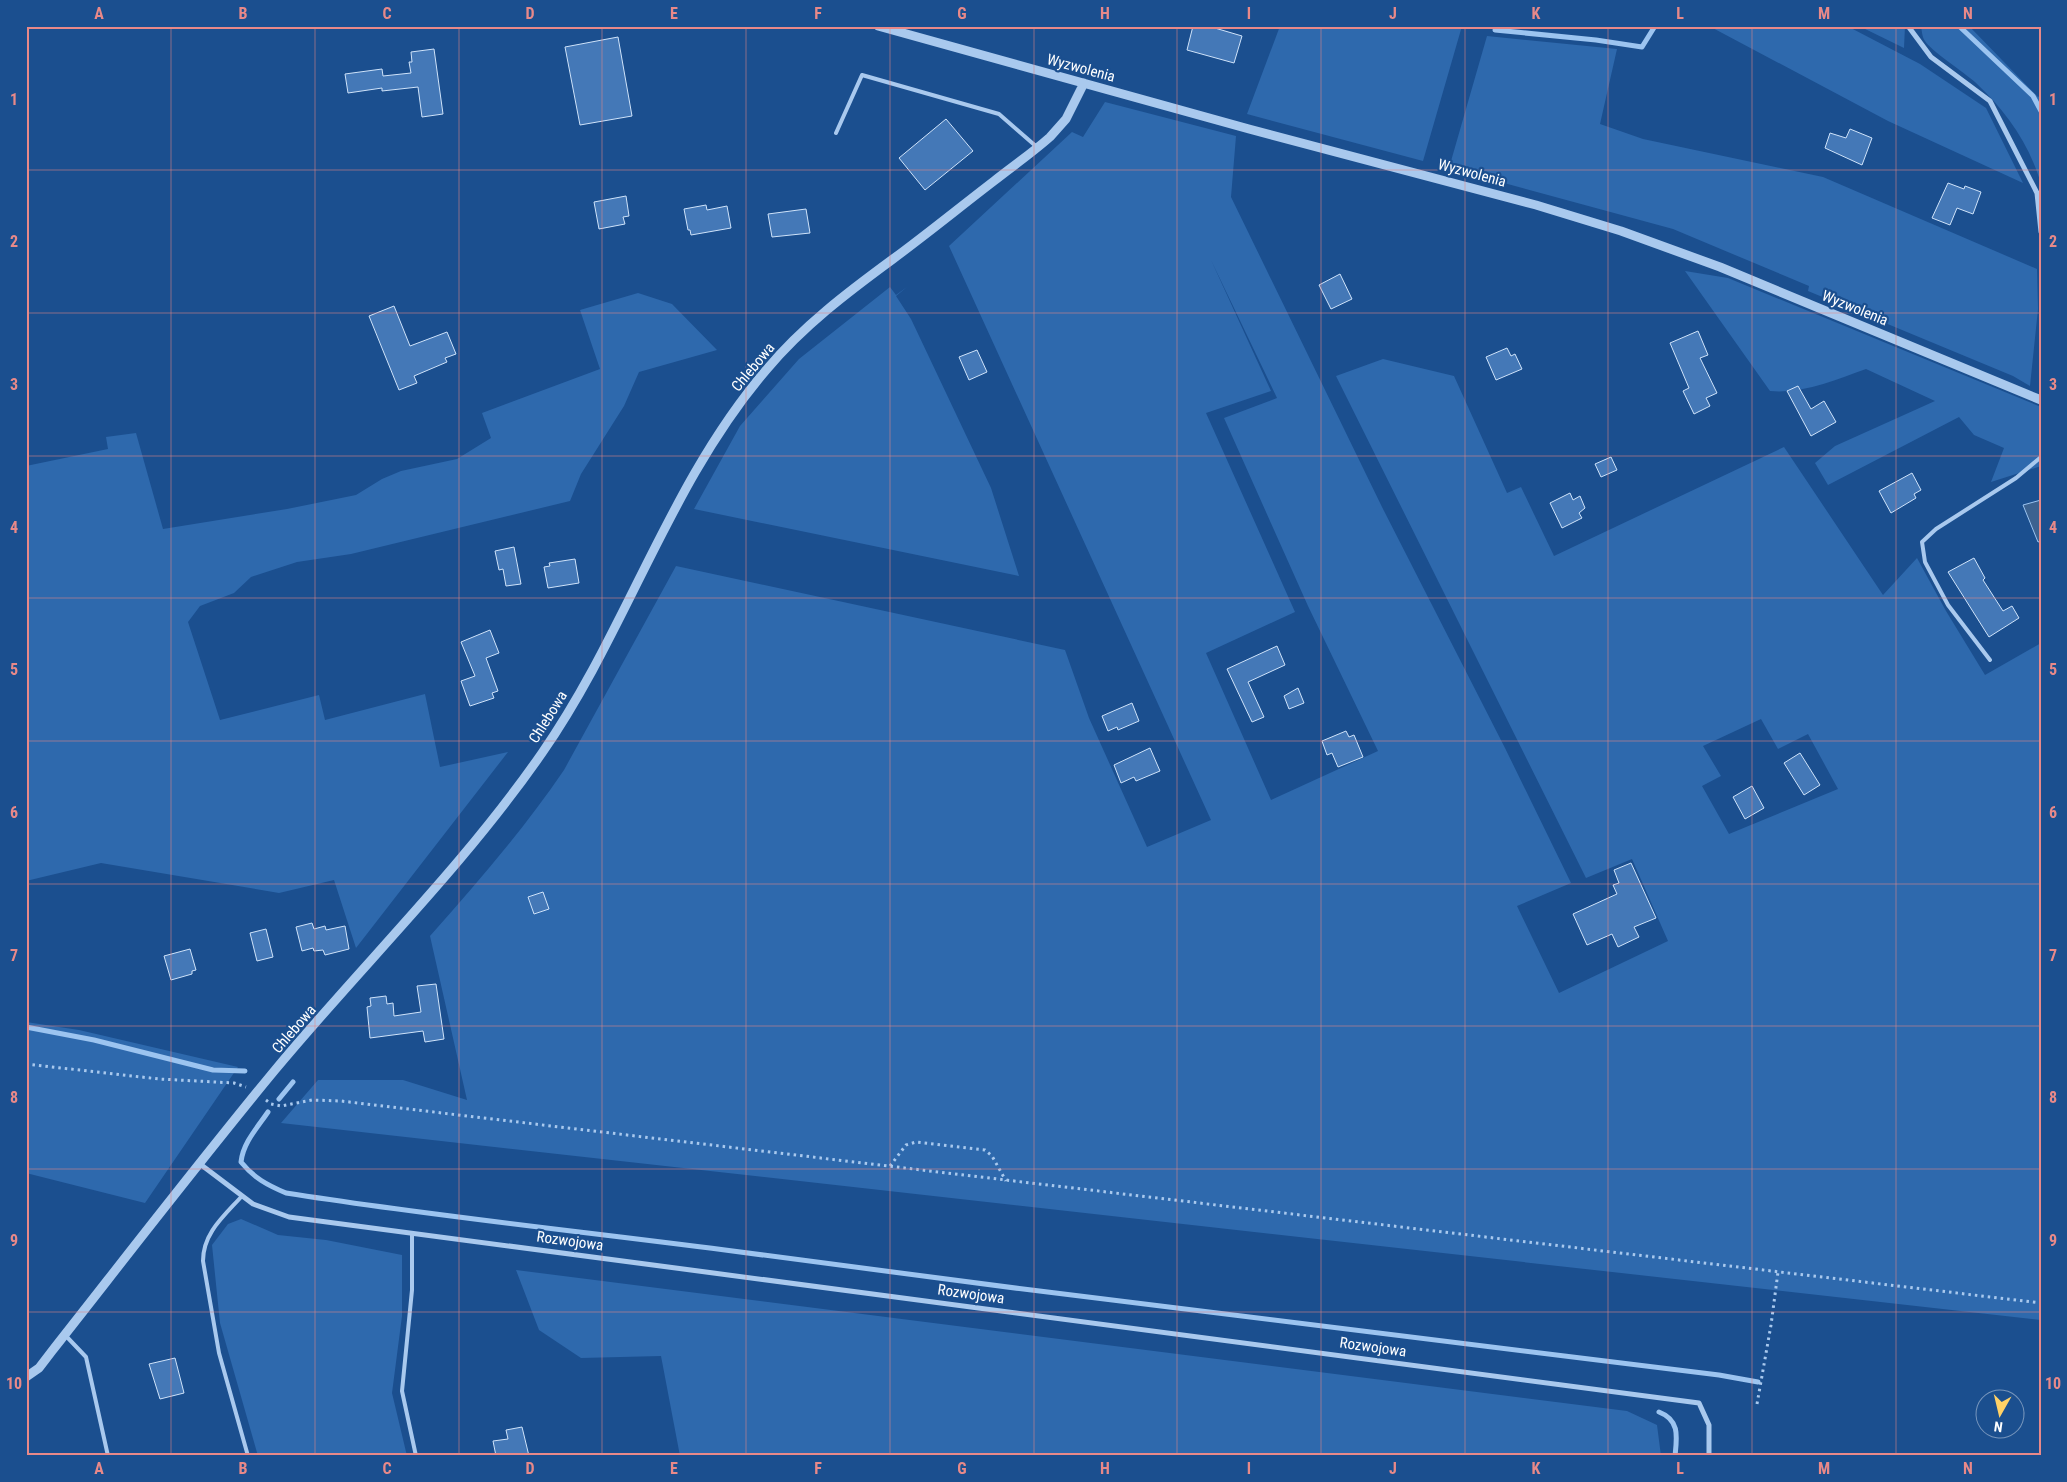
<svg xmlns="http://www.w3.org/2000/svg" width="2067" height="1482" font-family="'Roboto Condensed',sans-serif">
	<rect width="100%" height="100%" fill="#1b4f8f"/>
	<path fill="#2e69ad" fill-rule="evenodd" d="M 1280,26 L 1462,26 L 1423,161 L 1247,114 Z
		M 1709,26 L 1847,26 L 1920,64 L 1986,108 L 2023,183 L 1888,121 Z
		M 1859,26 L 1905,26 L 1904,48 Z
		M 1921,26 L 1969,26 L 2038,97 L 2041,95 L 2041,184 C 2029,143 2006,111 1975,82 C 1966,74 1929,49 1925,41 C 1922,37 1922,31 1921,26 Z
		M 1487,36 L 1617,49 L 1600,124 L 1643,139 L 1823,177 L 2037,269 L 2038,309 L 2030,386 L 2013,376 L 1808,291 L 1809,286 L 1673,229 L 1449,168 Z
		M 1105,102 L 1236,136 L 1231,197 L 1382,507 L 1505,748 L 1571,883 L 1517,906 L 1559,993 L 1668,941 L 1632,859 L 1586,878 L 1336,376 L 1383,359 L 1454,376 L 1507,493 L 1521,487 L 1554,556 L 1784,447 L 1883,595 L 1917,558 L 1946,611 L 1985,675 L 2041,643 L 2041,1320 L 281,1123 L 318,1080 L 403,1080 L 467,1100 L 430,936 C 477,883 524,829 564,770 L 676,566 L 1065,650 L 1089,718 L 1147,847 L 1211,820 L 949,246 L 1072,132 L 1083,137 ZM 1211,260 L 1277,398 L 1224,418 L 1308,606 L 1378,751 L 1271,800 L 1206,653 L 1295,612 L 1206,413 L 1271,391 ZM 1761,719 L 1778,749 L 1808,734 L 1838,789 L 1729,834 L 1702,786 L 1721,776 L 1703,746 Z
		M 1685,271 L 1728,278 L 2041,407 L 2041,466 L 1991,482 L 2004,448 L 1974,435 L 1959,417 L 1828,485 L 1815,463 L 1835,446 L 1935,401 L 1866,369 C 1835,380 1803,394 1770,391 Z
		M 890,287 L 896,295 L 907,287 L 896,296 L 911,319 L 991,488 L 1019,576 L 694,509 L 740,426 L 799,359 Z
		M 638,293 L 672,304 L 717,350 L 639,372 L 624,406 L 581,474 L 570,501 L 351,554 L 297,562 L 251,577 L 234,593 L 200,606 L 188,622 L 220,720 L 319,695 L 325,720 L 425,694 L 440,767 L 508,752 L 356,948 L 334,880 L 279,893 L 101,863 L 26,881 L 26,466 L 108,449 L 106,437 L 136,433 L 163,529 L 287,509 L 356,495 L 382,479 L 401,471 L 457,459 L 491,438 L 482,413 L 600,369 L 580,310 Z
		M 26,1022 L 79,1030 L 238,1067 L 145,1203 L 26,1173 Z
		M 241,1219 L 278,1235 L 326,1240 L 402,1255 L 402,1316 L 392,1393 L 407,1456 L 258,1456 L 220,1323 L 212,1245 L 228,1224 Z
		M 516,1270 L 1627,1411 L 1657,1425 L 1661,1456 L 680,1456 L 661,1356 L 581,1358 L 539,1330 Z"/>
	<path fill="#3c6290" stroke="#9cc4f0" d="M 2041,500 L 2041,541 L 2038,542 L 2023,505 Z"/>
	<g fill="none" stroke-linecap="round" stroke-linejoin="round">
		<path stroke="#9cc4f0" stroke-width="5" d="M 1959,26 L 2033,96 L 2041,111
			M 1495,30 L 1596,40 L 1642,47 L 1655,26
			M 26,1027 L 94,1040 L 213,1070 L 245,1071
			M 279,1099 L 293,1082
			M 268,1112 C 257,1128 243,1143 241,1162 C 254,1178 267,1185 286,1193 C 432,1216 579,1231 725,1250 C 1056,1294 1387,1336 1719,1375 L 1758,1382
			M 1659,1412 C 1680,1420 1677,1437 1675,1456"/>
	</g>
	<path fill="#4478b7" stroke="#cfe3fa" d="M 1193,26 L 1208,26 L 1242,36 L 1234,63 L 1187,50 Z
		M 618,37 L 632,116 L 580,125 L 565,47 Z
		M 434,49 L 443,114 L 422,117 L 418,87 L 382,91 L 382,88 L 348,93 L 345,74 L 382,69 L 383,76 L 411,73 L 409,62 L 412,62 L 411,52 Z
		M 946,119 L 973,151 L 925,190 L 899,158 Z
		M 1850,129 L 1872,138 L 1862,165 L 1825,148 L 1830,133 L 1846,138 Z
		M 1948,183 L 1964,189 L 1965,186 L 1981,192 L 1973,214 L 1957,208 L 1950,225 L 1932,218 Z
		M 626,196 L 629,216 L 623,217 L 625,224 L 599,229 L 594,202 Z
		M 706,205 L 707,210 L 727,206 L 731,228 L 691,235 L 690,230 L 688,230 L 684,209 Z
		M 806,209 L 810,233 L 772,237 L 768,214 Z
		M 1340,274 L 1352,299 L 1331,309 L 1319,285 Z
		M 394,306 L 410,346 L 447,332 L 456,354 L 445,358 L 447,362 L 414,376 L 417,383 L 399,390 L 369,316 Z
		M 1698,331 L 1708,355 L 1700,358 L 1717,393 L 1706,398 L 1710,406 L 1694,414 L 1683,391 L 1689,388 L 1670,343 Z
		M 1507,348 L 1511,356 L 1515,354 L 1522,369 L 1496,380 L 1486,357 Z
		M 977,350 L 987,372 L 969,380 L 959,357 Z
		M 1798,386 L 1811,409 L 1824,401 L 1836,422 L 1811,436 L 1787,391 Z
		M 1611,457 L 1617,470 L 1601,477 L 1595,464 Z
		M 1912,473 L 1921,490 L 1914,494 L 1916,498 L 1891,513 L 1879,491 Z
		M 1570,493 L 1573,500 L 1580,496 L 1585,508 L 1579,513 L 1582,518 L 1562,528 L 1550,503 Z
		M 514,547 L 521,584 L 506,586 L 503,569 L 499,570 L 495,551 Z
		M 1974,558 L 1985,578 L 1983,580 L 2003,611 L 2012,606 L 2019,618 L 1989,637 L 1948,572 Z
		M 575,559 L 579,583 L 548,588 L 544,567 L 550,566 L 549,563 Z
		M 490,630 L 499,653 L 486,658 L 498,691 L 492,693 L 494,698 L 470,706 L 461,681 L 475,676 L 461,642 Z
		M 1277,646 L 1285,665 L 1248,682 L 1264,717 L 1252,722 L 1227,669 Z
		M 1298,688 L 1304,703 L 1289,709 L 1284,696 Z
		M 1132,703 L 1139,721 L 1118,730 L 1117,727 L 1108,731 L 1102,716 Z
		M 1346,731 L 1349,737 L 1354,735 L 1363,757 L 1338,767 L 1332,753 L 1327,755 L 1322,741 Z
		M 1150,748 L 1160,771 L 1136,781 L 1134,777 L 1121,783 L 1114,765 Z
		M 1800,753 L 1820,785 L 1804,795 L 1784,763 Z
		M 1752,786 L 1764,808 L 1745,819 L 1733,797 Z
		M 1631,863 L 1656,918 L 1634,927 L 1639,937 L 1618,947 L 1612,934 L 1587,945 L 1573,914 L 1617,894 L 1613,885 L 1619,883 L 1614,870 Z
		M 543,892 L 549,909 L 534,914 L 528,897 Z
		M 312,923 L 314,929 L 325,926 L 326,930 L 345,926 L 349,949 L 325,955 L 323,950 L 314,951 L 313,948 L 302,951 L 296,927 Z
		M 266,929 L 273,957 L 257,961 L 250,933 Z
		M 190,949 L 196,970 L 192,971 L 192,974 L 171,980 L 164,956 Z
		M 436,984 L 444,1039 L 425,1042 L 423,1031 L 370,1038 L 367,1007 L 371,1006 L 370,998 L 386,996 L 387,1004 L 393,1003 L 394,1016 L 421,1012 L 417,986 Z
		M 175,1358 L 184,1393 L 160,1399 L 149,1364 Z
		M 522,1427 L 529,1456 L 496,1456 L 493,1441 L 508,1439 L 506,1430 Z"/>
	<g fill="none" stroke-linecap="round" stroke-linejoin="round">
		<path stroke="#a9c9ee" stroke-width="3" stroke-dasharray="2.5 4" stroke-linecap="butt" d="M 26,1064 L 159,1079 L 234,1083 L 246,1087
			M 266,1100 L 271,1104 L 281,1106 L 312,1100 L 341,1101 L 2041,1303
			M 890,1166 L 906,1145 L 916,1142 L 985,1150 L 992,1156 L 1006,1181
			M 1757,1404 L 1771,1325 L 1778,1272"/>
		<path stroke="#a9c9ee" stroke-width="4" d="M 836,133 L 862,75 L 999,114 L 1038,148
			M 1990,660 L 1948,605 L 1925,562 L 1922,542 L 1936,529 L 2016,478 L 2041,457
			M 242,1196 C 224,1216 203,1233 203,1261 L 219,1353 L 248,1456
			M 412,1233 L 412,1290 L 402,1391 L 416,1456
			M 66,1336 L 86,1357 L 108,1456"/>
		<path stroke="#a9c9ee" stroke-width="5" d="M 1908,26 L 1931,57 L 1990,101 L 2037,193 L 2041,232
			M 200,1164 L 253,1204 L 289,1217 L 1699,1403 L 1709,1425 L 1709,1456"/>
		<path stroke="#a9c9ee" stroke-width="9" d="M 878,26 L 1249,129 L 1536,205 L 1621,231 L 1720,267 L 2041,400
			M 26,1377 L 39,1368 L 52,1351 C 126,1257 199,1162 275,1070 C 363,964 463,867 542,753 C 627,631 669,483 767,369 C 803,326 848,292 893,259 C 927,234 960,207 994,181 C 1013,166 1032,153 1050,137 L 1066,119 L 1084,83"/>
	</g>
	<path fill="none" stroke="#e88989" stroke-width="1" stroke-opacity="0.55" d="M 171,26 L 171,1456M 315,26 L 315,1456M 459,26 L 459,1456M 602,26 L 602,1456M 746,26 L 746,1456M 890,26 L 890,1456M 1034,26 L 1034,1456M 1177,26 L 1177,1456M 1321,26 L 1321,1456M 1465,26 L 1465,1456M 1608,26 L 1608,1456M 1752,26 L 1752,1456M 1896,26 L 1896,1456M 26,170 L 2041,170M 26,313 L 2041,313M 26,456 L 2041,456M 26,598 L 2041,598M 26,741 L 2041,741M 26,884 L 2041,884M 26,1026 L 2041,1026M 26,1169 L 2041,1169M 26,1312 L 2041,1312"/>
	<g text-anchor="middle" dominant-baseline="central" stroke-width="4.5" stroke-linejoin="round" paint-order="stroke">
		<g font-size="15" fill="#fff" stroke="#1b4f8f">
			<text transform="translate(1081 68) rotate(15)">Wyzwolenia</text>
			<text transform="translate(1472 173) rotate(15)">Wyzwolenia</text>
			<text transform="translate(1855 308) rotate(22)">Wyzwolenia</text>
			<text transform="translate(753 367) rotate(-50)">Chlebowa</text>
			<text transform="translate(548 717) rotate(-58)">Chlebowa</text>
			<text transform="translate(294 1029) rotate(-49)">Chlebowa</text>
			<text transform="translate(570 1241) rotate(8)">Rozwojowa</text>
			<text transform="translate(971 1294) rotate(8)">Rozwojowa</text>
			<text transform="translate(1373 1347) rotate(8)">Rozwojowa</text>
		</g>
	</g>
	<rect width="2067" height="1482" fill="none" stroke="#1b4f8f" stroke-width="55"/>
	<g transform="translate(2000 1414) rotate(188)"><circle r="24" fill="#1b4f8f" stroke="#7695bc"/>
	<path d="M0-4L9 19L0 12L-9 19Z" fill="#ffd166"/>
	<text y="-8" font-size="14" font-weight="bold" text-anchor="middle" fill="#ffffff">N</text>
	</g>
	<rect x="28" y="28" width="2012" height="1426" fill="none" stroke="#e88989" stroke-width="2"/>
	<g font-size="16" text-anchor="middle" font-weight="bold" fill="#e88989">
		<text x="99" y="19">A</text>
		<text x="243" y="19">B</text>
		<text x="387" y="19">C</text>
		<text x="530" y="19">D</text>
		<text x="674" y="19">E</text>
		<text x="818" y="19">F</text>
		<text x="962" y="19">G</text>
		<text x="1105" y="19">H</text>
		<text x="1249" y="19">I</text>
		<text x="1393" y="19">J</text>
		<text x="1536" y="19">K</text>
		<text x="1680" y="19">L</text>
		<text x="1824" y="19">M</text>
		<text x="1968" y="19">N</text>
		<text x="14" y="105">1</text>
		<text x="2053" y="105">1</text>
		<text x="14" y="247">2</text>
		<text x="2053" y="247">2</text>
		<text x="14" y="390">3</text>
		<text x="2053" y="390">3</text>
		<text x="14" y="533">4</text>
		<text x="2053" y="533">4</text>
		<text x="14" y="675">5</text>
		<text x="2053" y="675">5</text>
		<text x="14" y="818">6</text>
		<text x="2053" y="818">6</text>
		<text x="14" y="961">7</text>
		<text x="2053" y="961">7</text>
		<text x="14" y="1103">8</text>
		<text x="2053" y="1103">8</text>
		<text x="14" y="1246">9</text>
		<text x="2053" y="1246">9</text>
		<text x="14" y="1389">10</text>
		<text x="2053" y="1389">10</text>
		<text x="99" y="1474">A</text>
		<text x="243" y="1474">B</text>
		<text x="387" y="1474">C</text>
		<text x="530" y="1474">D</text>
		<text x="674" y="1474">E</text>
		<text x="818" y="1474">F</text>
		<text x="962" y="1474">G</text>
		<text x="1105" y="1474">H</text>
		<text x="1249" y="1474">I</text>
		<text x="1393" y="1474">J</text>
		<text x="1536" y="1474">K</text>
		<text x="1680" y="1474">L</text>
		<text x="1824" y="1474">M</text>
		<text x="1968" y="1474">N</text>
	</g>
</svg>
